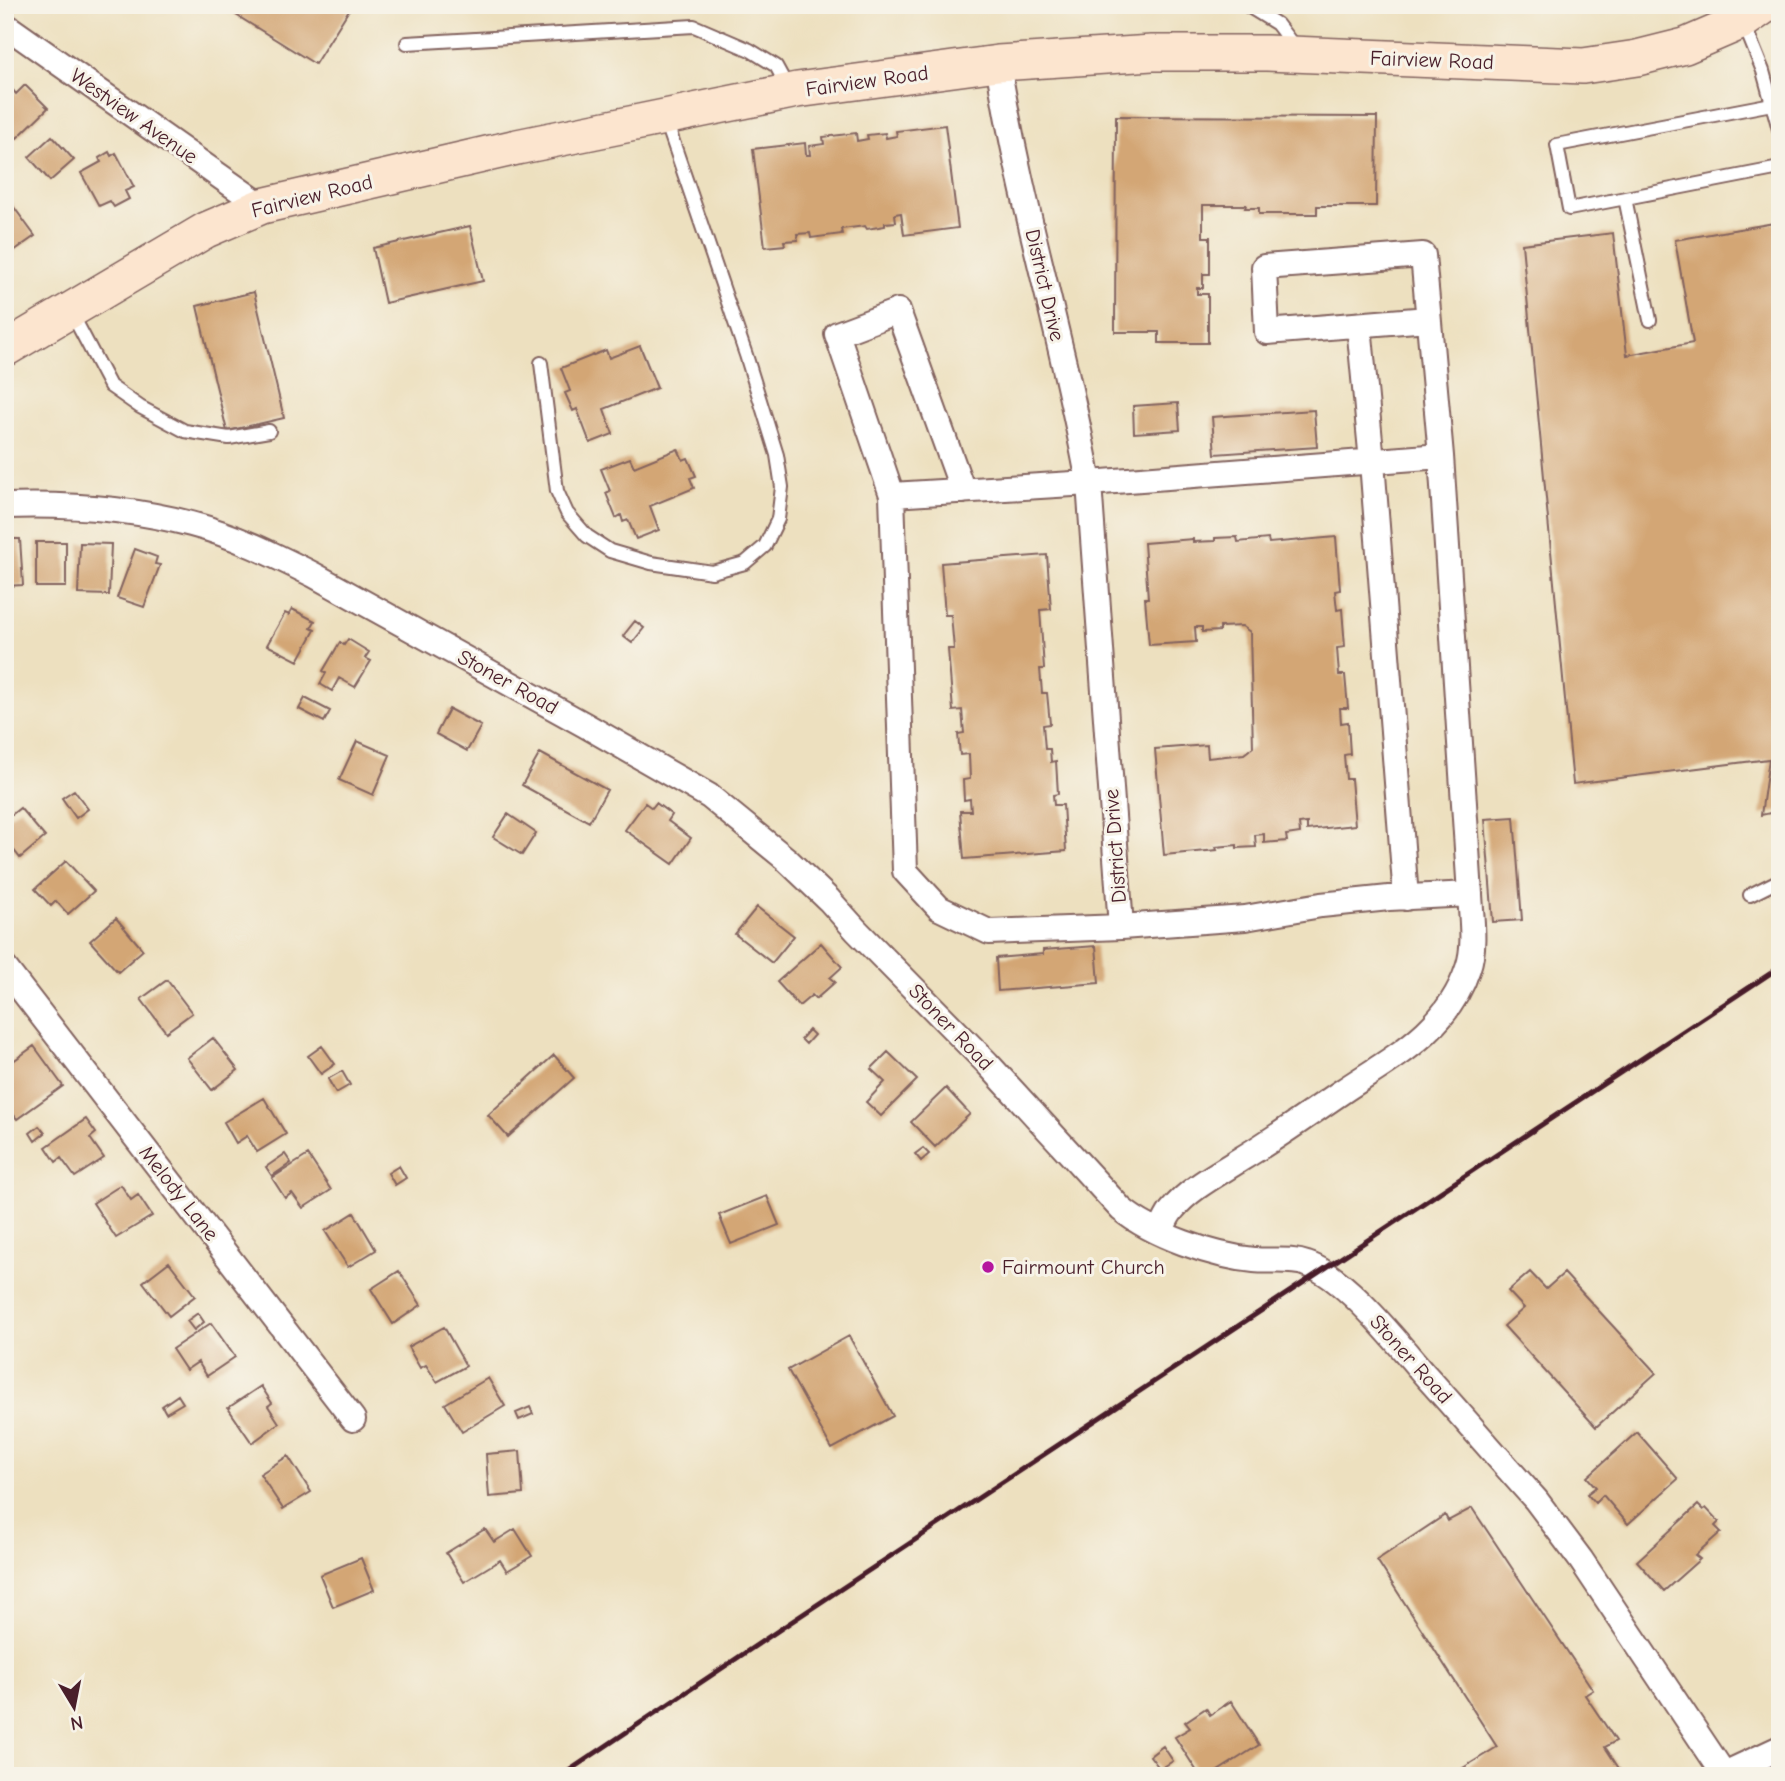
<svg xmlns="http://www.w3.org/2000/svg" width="1785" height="1781" font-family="'Comic Neue',sans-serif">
	<rect width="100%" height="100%" fill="#f7f3e8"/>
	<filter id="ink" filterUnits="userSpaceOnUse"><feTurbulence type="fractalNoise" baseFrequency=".0143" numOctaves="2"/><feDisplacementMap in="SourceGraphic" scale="14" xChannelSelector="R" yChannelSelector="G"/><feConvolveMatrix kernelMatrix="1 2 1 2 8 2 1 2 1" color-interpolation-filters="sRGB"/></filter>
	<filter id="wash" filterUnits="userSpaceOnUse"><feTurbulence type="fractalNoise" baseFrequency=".00686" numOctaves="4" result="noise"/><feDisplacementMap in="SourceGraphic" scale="28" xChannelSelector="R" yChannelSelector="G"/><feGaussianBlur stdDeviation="1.57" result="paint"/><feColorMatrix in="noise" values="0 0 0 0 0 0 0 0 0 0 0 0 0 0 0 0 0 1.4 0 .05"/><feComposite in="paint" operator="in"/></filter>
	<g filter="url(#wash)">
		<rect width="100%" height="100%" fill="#ede0bf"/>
		<g id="blocks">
			<path fill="#d3a674" d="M 220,5 L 352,5 L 315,64 Z
				M 1674,5 L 1707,5 L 1706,9 L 1694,6 L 1693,11 Z
				M 7,83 L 16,94 L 25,85 L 48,108 L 17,138 L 5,126 L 5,85 Z
				M 1116,116 L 1377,117 L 1376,206 L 1317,206 L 1317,214 L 1259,214 L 1259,208 L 1245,208 L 1246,205 L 1203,205 L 1203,237 L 1210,237 L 1210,274 L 1203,274 L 1203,288 L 1197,288 L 1197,294 L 1208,294 L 1208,343 L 1159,343 L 1159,332 L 1115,332 Z
				M 945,125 L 958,228 L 904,235 L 901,213 L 895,214 L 896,222 L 885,223 L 885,226 L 867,229 L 865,226 L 841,229 L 842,234 L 811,238 L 810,233 L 797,234 L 798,240 L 784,241 L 785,245 L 765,247 L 753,149 L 805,143 L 806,155 L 810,155 L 809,146 L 824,144 L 823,137 L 856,133 L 857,141 L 868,139 L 867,135 L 885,133 L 886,138 L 897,136 L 896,131 Z
				M 52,136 L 74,160 L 50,181 L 29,157 Z
				M 109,152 L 111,156 L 116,153 L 134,187 L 125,191 L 129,199 L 114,207 L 110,201 L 99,206 L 81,173 L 101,162 L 99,158 Z
				M 5,195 L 35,236 L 5,257 Z
				M 1780,222 L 1780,811 L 1761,815 L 1769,759 L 1573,784 L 1522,244 L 1613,233 L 1627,355 L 1693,343 L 1675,240 Z
				M 470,226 L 483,281 L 385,303 L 373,248 Z
				M 254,292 L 284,418 L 227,431 L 197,306 Z
				M 640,346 L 657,388 L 604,409 L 613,434 L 590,443 L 577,409 L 573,411 L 565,393 L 570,391 L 561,368 L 606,350 L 609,358 Z
				M 1178,403 L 1180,430 L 1134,433 L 1133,406 Z
				M 1314,410 L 1317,447 L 1215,454 L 1212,417 Z
				M 678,449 L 683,460 L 688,458 L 696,476 L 690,478 L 694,488 L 650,506 L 659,530 L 636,539 L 628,520 L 623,522 L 621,515 L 616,518 L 606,493 L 610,491 L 601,469 L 630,458 L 634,467 Z
				M 1237,537 L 1238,542 L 1268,539 L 1269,543 L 1336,537 L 1340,590 L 1335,591 L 1337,610 L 1342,609 L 1345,647 L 1337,648 L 1339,675 L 1345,675 L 1348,708 L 1340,708 L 1341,723 L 1348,722 L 1350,754 L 1344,755 L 1346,779 L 1351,779 L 1355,825 L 1307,830 L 1307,823 L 1299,824 L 1300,833 L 1286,835 L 1287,841 L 1264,843 L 1264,834 L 1255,835 L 1256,847 L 1237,848 L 1237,845 L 1216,847 L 1217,850 L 1164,855 L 1155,749 L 1207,745 L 1208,758 L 1244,754 L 1253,747 L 1250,632 L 1242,626 L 1220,627 L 1220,631 L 1202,632 L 1202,627 L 1195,627 L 1196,642 L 1149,645 L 1145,598 L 1148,598 L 1144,543 L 1193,539 L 1193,542 L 1215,541 L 1215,538 Z
				M 5,539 L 20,539 L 23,585 L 5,586 Z
				M 36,542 L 66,542 L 66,587 L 36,587 Z
				M 80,543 L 111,544 L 109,595 L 78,594 Z
				M 135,549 L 157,557 L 155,564 L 160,565 L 144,607 L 117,598 Z
				M 1047,555 L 1051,609 L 1040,610 L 1044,669 L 1040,669 L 1042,693 L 1047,693 L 1050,724 L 1043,725 L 1045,749 L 1050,749 L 1051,762 L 1056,761 L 1058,794 L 1053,795 L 1054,805 L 1063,805 L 1066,851 L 964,859 L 960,811 L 971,811 L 970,799 L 964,800 L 963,780 L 970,779 L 969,754 L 960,755 L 958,734 L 964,733 L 962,710 L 953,711 L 948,649 L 954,649 L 951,615 L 945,615 L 941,563 Z
				M 292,609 L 315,621 L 311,628 L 315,630 L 298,661 L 267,645 L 285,613 L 289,615 Z
				M 635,621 L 644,628 L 632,643 L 623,636 Z
				M 348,639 L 369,652 L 365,658 L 371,661 L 355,687 L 339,678 L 332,691 L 320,684 L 326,673 L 323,671 L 340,642 L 344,645 Z
				M 305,698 L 330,711 L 324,722 L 299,709 Z
				M 449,709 L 481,726 L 467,751 L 436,734 Z
				M 357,741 L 390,755 L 373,795 L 339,780 Z
				M 540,753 L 607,790 L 589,822 L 522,785 Z
				M 74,790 L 88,809 L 76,818 L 62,798 Z
				M 645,803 L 652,808 L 656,803 L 672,815 L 668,821 L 691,838 L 673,864 L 625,830 Z
				M 20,808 L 45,837 L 20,858 L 9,844 L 5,847 L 5,820 Z
				M 508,814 L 536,833 L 522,855 L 493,837 Z
				M 1514,817 L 1522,920 L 1493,922 L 1485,819 Z
				M 66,861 L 94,891 L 68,914 L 56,901 L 51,906 L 35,889 Z
				M 757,907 L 794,936 L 772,963 L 735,934 Z
				M 116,918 L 143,950 L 118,972 L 90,941 Z
				M 821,943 L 842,967 L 830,978 L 835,982 L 816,999 L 812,995 L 799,1006 L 777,982 Z
				M 1096,946 L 1099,983 L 998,991 L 996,958 L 1043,954 L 1043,950 Z
				M 167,980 L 192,1013 L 166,1032 L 141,999 Z
				M 809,1030 L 814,1035 L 806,1044 L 801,1039 Z
				M 213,1038 L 238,1070 L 212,1090 L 187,1058 Z
				M 34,1046 L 63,1086 L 17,1119 L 5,1103 L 5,1067 Z
				M 322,1046 L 335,1064 L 321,1074 L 308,1056 Z
				M 888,1052 L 917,1080 L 881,1116 L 866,1102 L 885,1082 L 871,1069 Z
				M 554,1055 L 574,1078 L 508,1137 L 488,1115 Z
				M 342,1071 L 350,1085 L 336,1093 L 328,1079 Z
				M 946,1088 L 970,1114 L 935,1147 L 911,1122 Z
				M 264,1098 L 286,1134 L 257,1152 L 247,1136 L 236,1143 L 224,1122 Z
				M 86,1119 L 96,1133 L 90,1138 L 104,1158 L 75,1177 L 61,1158 L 56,1162 L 46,1147 Z
				M 39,1126 L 45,1133 L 35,1141 L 30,1133 Z
				M 923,1148 L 929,1154 L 921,1161 L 915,1154 Z
				M 285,1154 L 291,1163 L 272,1176 L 266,1167 Z
				M 308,1155 L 331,1190 L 303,1208 L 292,1193 L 285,1198 L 272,1178 Z
				M 399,1166 L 406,1178 L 395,1185 L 388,1173 Z
				M 121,1185 L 131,1200 L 138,1195 L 152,1216 L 116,1238 L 93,1203 Z
				M 767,1196 L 779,1225 L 731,1244 L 719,1215 Z
				M 354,1213 L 376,1250 L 348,1267 L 325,1231 Z
				M 169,1262 L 195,1296 L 169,1316 L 143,1282 Z
				M 399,1271 L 421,1305 L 393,1324 L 371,1289 Z
				M 1530,1272 L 1546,1289 L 1564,1273 L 1656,1373 L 1596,1427 L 1504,1326 L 1524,1308 L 1508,1291 Z
				M 198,1313 L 204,1322 L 194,1330 L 187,1321 Z
				M 211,1323 L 235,1357 L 207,1376 L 198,1362 L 186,1370 L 172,1349 Z
				M 444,1327 L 466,1366 L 437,1382 L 426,1365 L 420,1368 L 408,1347 Z
				M 849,1336 L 893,1416 L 832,1449 L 788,1370 Z
				M 488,1378 L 505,1406 L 462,1432 L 445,1404 Z
				M 261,1386 L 272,1403 L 268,1406 L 279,1423 L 252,1443 L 228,1408 Z
				M 178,1395 L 183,1403 L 166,1413 L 162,1406 Z
				M 530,1407 L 533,1414 L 519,1420 L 516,1413 Z
				M 1637,1432 L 1678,1479 L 1628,1524 L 1603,1495 L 1595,1503 L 1587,1494 L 1596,1487 L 1587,1477 Z
				M 520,1451 L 523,1494 L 489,1497 L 486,1454 Z
				M 288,1456 L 311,1492 L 283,1509 L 260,1474 Z
				M 1698,1505 L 1703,1510 L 1706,1508 L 1719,1522 L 1715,1526 L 1721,1532 L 1695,1555 L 1700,1559 L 1664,1591 L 1637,1561 Z
				M 1472,1508 L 1593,1690 L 1585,1695 L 1616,1741 L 1605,1747 L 1624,1776 L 1450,1776 L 1497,1747 L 1377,1560 L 1445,1515 L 1448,1521 Z
				M 485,1529 L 494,1542 L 515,1529 L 532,1556 L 507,1571 L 500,1560 L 464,1582 L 446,1553 Z
				M 361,1558 L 374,1590 L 333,1607 L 320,1575 Z
				M 1231,1701 L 1259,1745 L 1210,1776 L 1200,1776 L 1175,1737 L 1190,1728 L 1185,1722 L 1206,1708 L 1210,1715 Z
				M 1163,1746 L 1173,1761 L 1160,1769 L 1150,1756 Z"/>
		</g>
	</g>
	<g filter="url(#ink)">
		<use href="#blocks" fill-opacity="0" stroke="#83635f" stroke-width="2"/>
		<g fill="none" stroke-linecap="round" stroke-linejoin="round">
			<g stroke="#83635f" stroke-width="16">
				<path id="service" d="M 1246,5 L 1277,24 L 1296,49
					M 1744,24 L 1763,71 L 1780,133
					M 407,43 L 694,26 L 750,50 L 776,66 L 788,88
					M 1772,104 L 1557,145 L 1569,209 L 1780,168
					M 1625,198 L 1650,320
					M 72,314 L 110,386 L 140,407 L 185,431 L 229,438 L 269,431
					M 541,363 L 557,491 L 567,513 L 587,536 L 610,551 L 651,563 L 712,572 L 745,563 L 765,546 L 778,519 L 782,487 L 777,455 L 746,355 L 665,118
					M 1750,895 L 1780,880"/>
			</g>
			<g stroke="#83635f" stroke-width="28">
				<path id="minor" d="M 5,25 L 262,206
					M 998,63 C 1020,204 1064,342 1089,483 L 1121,927 L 1245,918 L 1321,905 L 1389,898 L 1470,894
					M 1428,319 L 1267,332 L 1264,267 L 1423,255 L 1441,456
					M 1359,325 L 1372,462 L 1406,898
					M 892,495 L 837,334 L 898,311 L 963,491
					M 5,506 C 68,504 130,508 191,524 C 234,535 274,555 314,575 L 585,725 L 709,796 L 786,859 L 829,900 L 856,930 L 987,1063 L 1121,1209 C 1152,1235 1213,1256 1254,1260 C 1271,1262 1290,1258 1307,1264 C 1345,1276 1399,1345 1426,1376 C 1463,1417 1499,1459 1536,1500 L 1581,1560 L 1724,1774
					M 1121,927 L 989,932 L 939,908 L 905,871 L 892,495 L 1089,483 L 1441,456 L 1470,894 C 1471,917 1476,945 1468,968 C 1448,1030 1394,1057 1343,1091 C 1309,1114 1276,1138 1241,1159 C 1218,1174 1190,1188 1173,1209 C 1167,1215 1164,1225 1160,1232
					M 5,968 L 353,1419
					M 1720,1776 L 1780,1748"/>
			</g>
			<g stroke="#83635f" stroke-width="38">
				<path id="secondary" d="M 5,349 L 206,230 L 262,206 L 517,147 L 797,90 L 998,63 L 1152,53 L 1267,53 L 1583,66 L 1637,58 L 1685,46 L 1743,21 L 1766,5"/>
			</g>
			<use href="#service" stroke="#fff" stroke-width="12"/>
			<use href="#minor" stroke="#fff" stroke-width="24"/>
			<use href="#secondary" stroke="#fce5cf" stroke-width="35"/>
			<path stroke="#4a1f2b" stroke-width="5" d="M 561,1776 L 785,1626 L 1780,967"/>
		</g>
	</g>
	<circle fill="#b5179e" stroke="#f7f3e8" stroke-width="2.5" cx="988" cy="1267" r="7"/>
	<g text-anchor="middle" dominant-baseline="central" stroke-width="6" stroke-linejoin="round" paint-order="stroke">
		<g font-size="21" fill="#4a1f2b" stroke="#f7f3e8">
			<text transform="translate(1432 60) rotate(2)">Fairview Road</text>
			<text transform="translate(867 81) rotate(-8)">Fairview Road</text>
			<text transform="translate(134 116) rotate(35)">Westview Avenue</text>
			<text transform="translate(312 196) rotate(-14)">Fairview Road</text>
			<text transform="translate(1045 285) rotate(77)">District Drive</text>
			<text transform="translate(508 682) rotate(29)">Stoner Road</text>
			<text transform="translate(1115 846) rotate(-94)">District Drive</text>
			<text transform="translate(951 1027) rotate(46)">Stoner Road</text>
			<text transform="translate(179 1193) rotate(52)">Melody Lane</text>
			<text transform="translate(1411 1359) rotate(48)">Stoner Road</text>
		</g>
		<g font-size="21" fill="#4a1f2b" stroke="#f7f3e8" text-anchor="start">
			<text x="1002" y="1267">Fairmount Church</text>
		</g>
	</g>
	<rect width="1785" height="1781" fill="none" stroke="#f7f3e8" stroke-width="28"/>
	<g transform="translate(74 1707) rotate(170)" stroke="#f7f3e8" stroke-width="5" paint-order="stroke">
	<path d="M0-5L12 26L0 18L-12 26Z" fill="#4a1f2b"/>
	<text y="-10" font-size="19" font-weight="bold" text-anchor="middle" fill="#4a1f2b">N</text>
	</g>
</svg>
